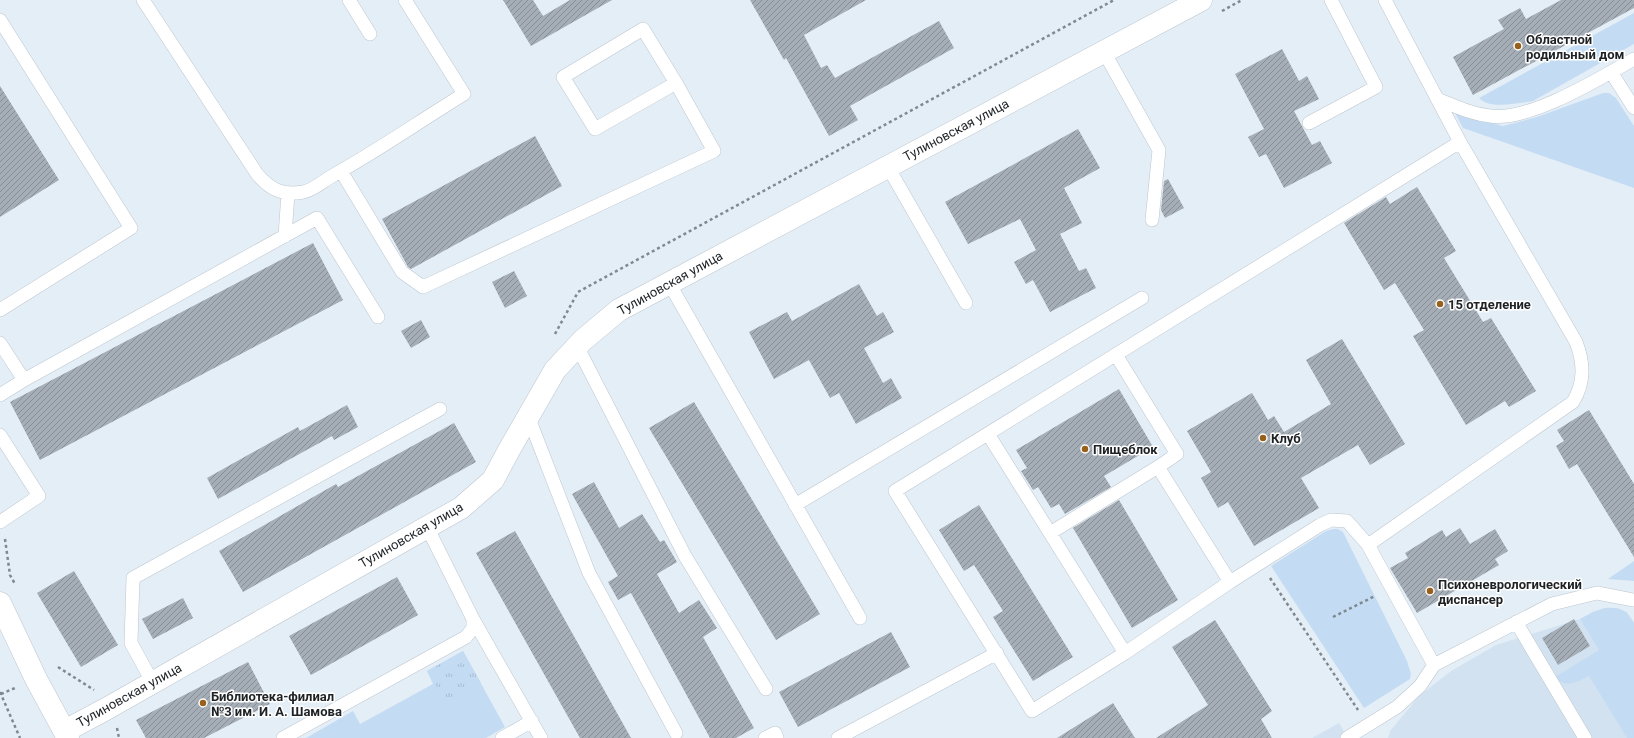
<svg xmlns="http://www.w3.org/2000/svg" width="1634" height="738" font-family="Roboto,sans-serif">
	<defs>
		<pattern id="park-tufts" width="24" height="20" patternUnits="userSpaceOnUse"><rect width="24" height="20" fill="#c4dcf3"/><path d="M3 7l-1-3M5 7V3M7 7l1-3M15 17l-1-3M17 17v-4M19 17l1-3" fill="none" stroke="#a8bcd0"/></pattern>
		<pattern id="building-hatch" width="6" height="6" patternUnits="userSpaceOnUse"><rect width="6" height="6" fill="#a5aeb7"/><path d="M-1 1l2-2M0 6l6-6M5 7l2-2" fill="none" stroke="#868d95"/></pattern>
	</defs>
	<rect width="100%" height="100%" fill="#e4eef7"/>
	<path fill="#d3e2f1" d="M 1605,608 L 1617,608 L 1627,612 L 1634,623 L 1634,738 L 1388,738 L 1390,731 L 1419,696 L 1451,671 L 1496,645 L 1580,619 L 1593,612 Z
		M 1339,723 L 1348,738 L 1312,738 Z"/>
	<path fill="#c4dcf3" d="M 1634,13 L 1634,44 L 1533,101 C 1518,103 1490,110 1479,98 Z
		M 1603,93 L 1609,93 L 1616,98 L 1634,126 L 1634,188 L 1463,128 L 1455,113 L 1503,126 L 1537,117 Z
		M 1333,529 L 1338,529 L 1343,532 L 1407,661 L 1411,674 L 1410,679 L 1364,708 L 1271,566 L 1326,531 Z
		M 1634,561 L 1634,581 L 1608,579 Z
		M 1605,608 C 1621,607 1626,610 1634,623 L 1634,738 L 1627,738 L 1589,676 C 1577,682 1565,689 1555,677 L 1599,650 L 1580,619 L 1593,612 Z
		M 463,651 L 505,727 L 486,738 L 306,738 L 353,711 L 360,724 L 433,684 L 427,671 Z"/>
	<path fill="url(#park-tufts)" d="M 463,651 L 481,683 L 445,703 L 427,671 Z"/>
	<path fill="url(#building-hatch)" d="M 503,0 L 533,0 L 543,16 L 570,0 L 612,0 L 531,46 Z
		M 750,0 L 866,0 L 804,35 L 821,68 L 827,65 L 835,78 L 939,21 L 954,48 L 850,106 L 858,120 L 829,136 L 786,58 L 784,60 Z
		M 1561,0 L 1634,0 L 1634,8 L 1473,95 L 1453,57 L 1504,29 L 1498,20 L 1520,8 L 1526,19 Z
		M 1282,49 L 1299,81 L 1307,76 L 1319,99 L 1294,111 L 1312,145 L 1320,141 L 1332,163 L 1284,188 L 1266,154 L 1259,157 L 1248,137 L 1264,129 L 1235,74 Z
		M 0,86 L 59,180 L 0,217 Z
		M 1078,129 L 1100,168 L 1064,188 L 1082,223 L 1060,234 L 1079,271 L 1086,268 L 1096,288 L 1050,312 L 1033,280 L 1026,284 L 1014,262 L 1036,250 L 1020,219 L 968,244 L 945,202 Z
		M 535,136 L 562,186 L 411,269 L 408,267 L 382,219 Z
		M 1168,179 L 1184,208 L 1165,218 L 1161,210 L 1164,181 Z
		M 1417,187 L 1456,251 L 1444,258 L 1483,322 L 1491,318 L 1536,391 L 1509,407 L 1505,401 L 1466,425 L 1413,336 L 1424,330 L 1395,283 L 1384,290 L 1344,223 L 1386,197 L 1390,204 Z
		M 313,243 L 343,300 L 40,460 L 10,402 Z
		M 514,271 L 527,296 L 505,308 L 492,282 Z
		M 859,284 L 877,316 L 883,312 L 894,332 L 864,348 L 883,383 L 891,378 L 902,398 L 856,424 L 839,393 L 830,398 L 809,360 L 774,379 L 749,332 L 787,312 L 792,321 Z
		M 421,320 L 430,337 L 411,348 L 401,331 Z
		M 1342,339 L 1405,444 L 1370,465 L 1358,445 L 1301,478 L 1319,508 L 1254,546 L 1228,502 L 1218,508 L 1201,478 L 1211,472 L 1187,431 L 1252,393 L 1268,420 L 1274,416 L 1284,432 L 1331,404 L 1306,360 Z
		M 1119,389 L 1153,447 L 1104,476 L 1111,487 L 1065,514 L 1059,504 L 1051,508 L 1038,487 L 1033,490 L 1021,471 L 1027,468 L 1016,450 Z
		M 694,402 L 820,614 L 776,640 L 649,428 Z
		M 347,405 L 358,427 L 334,440 L 332,436 L 218,499 L 207,478 L 298,427 L 300,431 Z
		M 1589,410 L 1634,484 L 1634,557 L 1577,464 L 1569,469 L 1556,446 L 1564,441 L 1557,430 Z
		M 454,423 L 476,462 L 243,592 L 219,551 L 336,484 L 338,487 Z
		M 594,482 L 619,528 L 642,514 L 660,542 L 664,540 L 677,562 L 657,574 L 679,613 L 699,600 L 717,628 L 703,637 L 754,728 L 736,738 L 710,738 L 631,593 L 618,600 L 608,582 L 618,576 L 572,494 Z
		M 1119,500 L 1178,600 L 1132,628 L 1073,528 Z
		M 979,505 L 1073,657 L 1033,681 L 993,617 L 1003,611 L 974,565 L 964,571 L 939,530 Z
		M 1460,528 L 1470,544 L 1495,529 L 1508,551 L 1495,559 L 1499,565 L 1417,613 L 1390,568 L 1408,558 L 1405,553 L 1442,530 L 1446,537 Z
		M 515,531 L 631,738 L 580,738 L 476,553 Z
		M 74,571 L 118,645 L 81,667 L 37,593 Z
		M 397,577 L 418,615 L 311,675 L 289,636 Z
		M 183,598 L 193,618 L 153,639 L 142,619 Z
		M 1574,619 L 1590,646 L 1558,665 L 1542,638 Z
		M 1215,620 L 1272,711 L 1261,719 L 1272,738 L 1156,738 L 1208,705 L 1172,647 Z
		M 891,632 L 910,667 L 798,727 L 779,692 Z
		M 248,662 L 270,704 L 204,738 L 146,738 L 136,720 Z
		M 1113,703 L 1135,738 L 1057,738 Z"/>
	<g fill="none" stroke-linecap="round" stroke-linejoin="round">
		<g stroke="#bcc6cf" stroke-width="14">
			<path id="service" d="M 143,0 L 257,174 C 270,189 282,196 303,192 C 312,191 323,181 332,176 C 377,151 420,121 464,94 L 405,0
				M 349,0 L 370,34
				M 1385,0 L 1460,142 L 1576,342 C 1584,363 1585,382 1573,402 L 1368,545 L 1434,665 L 1552,604 L 1597,593 L 1634,600
				M 0,20 L 131,228 L 0,310
				M 1104,52 L 1159,150 L 1152,220
				M 1611,72 L 1634,108
				M 1437,99 C 1455,106 1471,114 1490,116 C 1529,122 1600,78 1634,59
				M 1309,123 L 1376,87 L 1331,0
				M 888,167 L 966,303
				M 341,171 L 402,272 L 423,287 L 714,151 L 676,83 L 643,29 L 563,77 L 595,129 L 676,83
				M 285,236 L 288,193
				M 669,283 L 860,618
				M 0,343 L 24,380
				M 577,346 L 685,556 L 766,689
				M 1116,355 L 1177,454 L 1158,467 L 1230,582
				M 0,395 L 24,380 L 317,218 L 378,317
				M 528,416 L 589,573 L 676,733
				M 988,434 L 1125,653 L 1230,582 L 1320,525 L 1331,520 L 1347,521 L 1368,545
				M 0,435 L 39,496 L 0,522
				M 795,505 L 1142,298
				M 1050,533 L 1158,467
				M 473,619 L 541,738
				M 1516,622 L 1585,738
				M 1125,653 L 1032,711 L 895,491 L 1460,142
				M 153,683 L 131,643 L 133,578 L 440,409
				M 283,738 L 466,637 L 473,628 L 473,619 L 427,527
				M 502,738 L 532,721
				M 765,738 L 775,733 L 777,738
				M 838,738 L 997,653
				M 1347,738 L 1397,707 L 1420,686 L 1434,665"/>
		</g>
		<g stroke="#bcc6cf" stroke-width="23">
			<path id="minor" d="M 65,731 L 106,709 L 461,508 L 493,480 L 509,450 L 555,370 L 583,340 L 619,310 L 1201,0"/>
		</g>
		<g stroke="#bcc6cf" stroke-width="23">
			<path id="tertiary" d="M 0,603 L 36,679 L 68,738"/>
		</g>
		<path stroke="#81888e" stroke-width="2.5" stroke-dasharray="3 3" stroke-linecap="butt" d="M 1222,11 L 1242,0
			M 555,334 L 578,292 L 1114,0
			M 5,539 L 10,575 L 15,584
			M 1270,578 L 1358,710
			M 1333,617 L 1375,596
			M 58,667 L 94,690
			M 0,692 L 20,738
			M 1,694 L 15,688
			M 117,728 L 119,738"/>
		<use href="#service" stroke="#fff" stroke-width="13"/>
		<use href="#minor" stroke="#fff" stroke-width="22"/>
		<use href="#tertiary" stroke="#fff" stroke-width="22"/>
	</g>
	<g fill="#98611b" stroke="#fff" stroke-width="1.5">
		<circle cx="1518" cy="46" r="4"/>
		<circle cx="1440" cy="304" r="4"/>
		<circle cx="1263" cy="438" r="4"/>
		<circle cx="1085" cy="449" r="4"/>
		<circle cx="1430" cy="591" r="4"/>
		<circle cx="203" cy="703" r="4"/>
	</g>
	<g text-anchor="middle" dominant-baseline="central" stroke-width="3" stroke-linejoin="round" paint-order="stroke">
		<g font-size="13" font-weight="bold" fill="#1e2225" stroke="#fff" text-anchor="start">
			<text x="1526" y="39">Областной<tspan x="1526" dy="15">родильный дом</tspan></text>
			<text x="1448" y="304">15 отделение</text>
			<text x="1271" y="438">Клуб</text>
			<text x="1093" y="449">Пищеблок</text>
			<text x="1438" y="584">Психоневрологический<tspan x="1438" dy="15">диспансер</tspan></text>
			<text x="211" y="696">Библиотека-филиал<tspan x="211" dy="15">№3 им. И. А. Шамова</tspan></text>
		</g>
		<g font-size="13" fill="#1e2225" stroke="#fff">
			<text transform="translate(956 130) rotate(-28)">Тулиновская улица</text>
			<text transform="translate(670 283) rotate(-29)">Тулиновская улица</text>
			<text transform="translate(411 535) rotate(-30)">Тулиновская улица</text>
			<text transform="translate(129 695) rotate(-29)">Тулиновская улица</text>
		</g>
	</g>
</svg>
